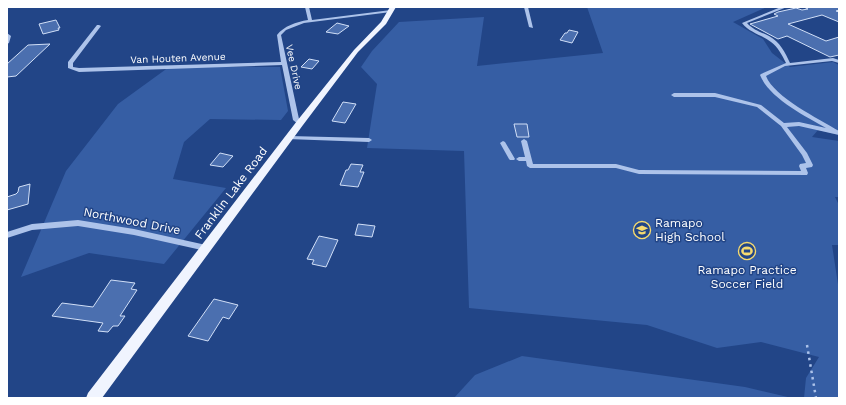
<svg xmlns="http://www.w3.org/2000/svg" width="846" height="405" font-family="'Work Sans',sans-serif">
	<rect width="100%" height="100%" fill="#224587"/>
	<path fill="#365ea4" d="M 587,7 L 767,7 L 733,22 L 763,39 L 772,53 L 790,67 L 833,62 L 839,65 L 839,135 L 818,130 L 812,137 L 839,141 L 839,197 L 835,197 L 839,205 L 839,245 L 832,245 L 839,291 L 839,398 L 804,398 L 806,378 L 819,357 L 761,342 L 717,348 L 647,325 L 469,308 L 464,151 L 367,148 L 377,84 L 361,67 L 372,51 L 399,22 L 484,17 L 477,66 L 603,53 Z
		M 169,67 L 280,67 L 288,111 L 281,120 L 210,119 L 184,142 L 173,179 L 226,188 L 164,264 L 89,253 L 21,277 L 66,171 L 118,104 Z
		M 522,356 L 745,387 L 792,398 L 454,398 L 475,375 Z"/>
	<path fill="#4b6faf" stroke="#d1dff7" d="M 804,7 L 839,7 L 839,10 L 836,11 L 839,12 L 839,22 L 822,15 L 788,24 L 826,41 L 839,37 L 839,55 L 830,57 L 787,36 L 778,39 L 750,24 L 778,16 L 774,14 L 778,12 L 796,8 L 802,10 L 808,9 Z
		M 56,20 L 60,28 L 58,28 L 59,30 L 43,34 L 39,24 Z
		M 337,23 L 349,26 L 338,34 L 326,32 Z
		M 569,30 L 578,32 L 572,43 L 560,40 L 565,33 L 567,33 Z
		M 50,44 L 16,76 L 7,77 L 7,64 L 28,45 Z
		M 309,59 L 319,61 L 312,69 L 301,67 Z
		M 343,102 L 356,104 L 345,123 L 332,121 Z
		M 514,124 L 527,124 L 529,137 L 517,137 Z
		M 220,153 L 233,156 L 223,167 L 210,165 Z
		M 351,164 L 363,165 L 360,172 L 364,172 L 358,187 L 340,185 L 346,170 L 348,170 Z
		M 30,184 L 28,204 L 7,210 L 7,197 L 16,194 L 18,192 L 19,187 Z
		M 358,224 L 375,226 L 372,237 L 355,235 Z
		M 319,236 L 338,240 L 326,267 L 312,264 L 314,260 L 307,259 Z
		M 111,280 L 135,283 L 131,289 L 137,290 L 120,316 L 125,316 L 118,326 L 113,326 L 108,332 L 98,331 L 103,323 L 52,316 L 62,303 L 93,307 Z
		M 214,299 L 238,305 L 229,319 L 223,317 L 208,341 L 188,336 Z"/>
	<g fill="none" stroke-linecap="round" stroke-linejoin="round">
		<path stroke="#adc3ea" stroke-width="2.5" stroke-dasharray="2.5 4" stroke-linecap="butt" d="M 807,345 L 816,398"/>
		<path fill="#adc3ea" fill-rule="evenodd" d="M 305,7 L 309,7 L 312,20 L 391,10 L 393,11 L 391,12 L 304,23 L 286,30 L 281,35 L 299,119 L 303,123 L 302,124 L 298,124 L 293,120 L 282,65 L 79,72 L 68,68 L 68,62 L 97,25 L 99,25 L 101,26 L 73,63 L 73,67 L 79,68 L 281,62 L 277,35 C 284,26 296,22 308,20 Z
			M 524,7 L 528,7 L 533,28 L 529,27 Z
			M 781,7 L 787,7 L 747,23 C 753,30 761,32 769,36 C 780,42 785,52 790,63 L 833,58 L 839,60 L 839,63 L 832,61 L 785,66 L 766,76 C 774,97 819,119 839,131 L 839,135 L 799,126 L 787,127 L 807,153 L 813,165 L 812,167 L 806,168 L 808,173 L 807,175 L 639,174 L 616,168 L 530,168 L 527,166 L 526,161 L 519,161 L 516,159 L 519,157 L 525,157 L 521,141 L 524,139 L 527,141 L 533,164 L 616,164 L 639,170 L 801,171 L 799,166 L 800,164 L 806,163 L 802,155 L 781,126 L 757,107 L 715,97 L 674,97 L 671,95 L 674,93 L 715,93 L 761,105 L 784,123 L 799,122 L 826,128 C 805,116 769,98 760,75 L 761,74 L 786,63 C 782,55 778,47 771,42 C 762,35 750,33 742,23 Z
			M 7,33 L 11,36 L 9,43 L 7,44 Z
			M 289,136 L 369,138 L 372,140 L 369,142 L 287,139 L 286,138 L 287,137 Z
			M 503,141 L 505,142 L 515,159 L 514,160 L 510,160 L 509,159 L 500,143 Z
			M 78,220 L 134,229 L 206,245 L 209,246 L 210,248 L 209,250 L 206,251 L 134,235 L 78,226 L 32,230 L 7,238 L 7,232 L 32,224 Z"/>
		<path fill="#f0f4fe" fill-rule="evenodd" d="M 390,7 L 396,7 L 386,24 L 358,52 L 303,125 L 102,398 L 86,398 L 88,393 L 297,121 L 354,50 L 381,22 Z"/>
	</g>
	<defs>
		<g id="school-ring" transform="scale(0.9)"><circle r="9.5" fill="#224587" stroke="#f6da6f" stroke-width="1.5"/><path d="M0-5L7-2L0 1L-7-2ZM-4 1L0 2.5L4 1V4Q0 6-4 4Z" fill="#f6da6f"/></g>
		<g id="stadium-ring" transform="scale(0.9)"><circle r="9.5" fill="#224587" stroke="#f6da6f" stroke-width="1.5"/><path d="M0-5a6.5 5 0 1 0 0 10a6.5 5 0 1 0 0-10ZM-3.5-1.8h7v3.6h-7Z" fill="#f6da6f"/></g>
	</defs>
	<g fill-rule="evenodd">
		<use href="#school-ring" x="642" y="230"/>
		<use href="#stadium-ring" x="747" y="251"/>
	</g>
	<g text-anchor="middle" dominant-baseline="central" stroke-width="3" stroke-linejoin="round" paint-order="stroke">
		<g font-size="10" fill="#fff" stroke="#224587">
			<text transform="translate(178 58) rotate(-2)">Van Houten Avenue</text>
			<text transform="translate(294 67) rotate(78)">Vee Drive</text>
		</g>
		<g font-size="12" fill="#fff" stroke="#224587">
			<text transform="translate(231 193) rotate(-53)">Franklin Lake Road</text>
			<text transform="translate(132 221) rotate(11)">Northwood Drive</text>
		</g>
		<g font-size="12" fill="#fff" stroke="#224587" text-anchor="start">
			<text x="655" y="223">Ramapo<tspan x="655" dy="14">High School</tspan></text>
			<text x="747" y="270" text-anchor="middle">Ramapo Practice<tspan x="747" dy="14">Soccer Field</tspan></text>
		</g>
	</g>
	<rect width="846" height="405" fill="none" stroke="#ffffff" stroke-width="16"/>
</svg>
